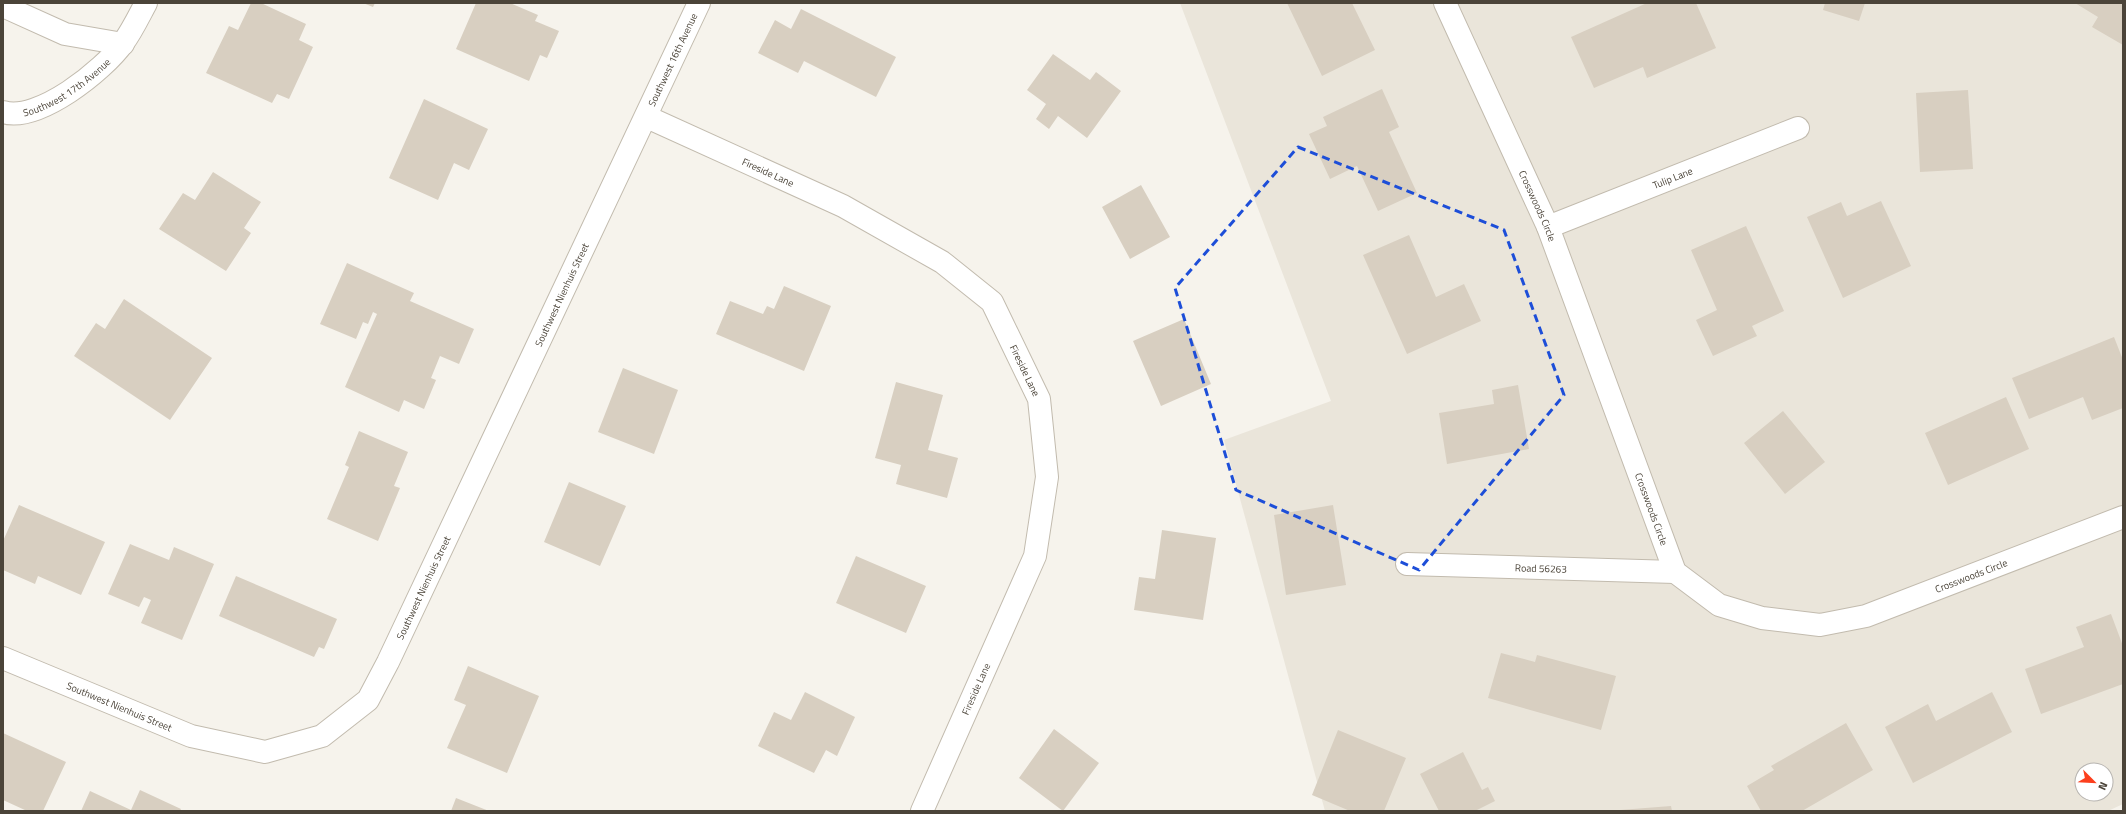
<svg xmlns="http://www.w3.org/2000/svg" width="2126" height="814" font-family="'Titillium Web',sans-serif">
	<rect width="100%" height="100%" fill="#f6f3ec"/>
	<path fill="#eae5da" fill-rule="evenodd" d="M 1180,3 L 2123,3 L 2123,804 L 2108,811 L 1325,811 L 1224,440 L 1331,401 ZM 2082,770 L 2106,770 L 2106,794 L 2082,794 Z"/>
	<path fill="#d8cfc1" d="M 251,3 L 261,3 L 306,24 L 299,40 L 313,47 L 289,99 L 277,94 L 272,103 L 206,73 L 229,26 L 238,30 Z
		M 363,3 L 375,3 L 373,7 Z
		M 476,3 L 510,3 L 538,15 L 535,21 L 559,31 L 547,58 L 540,55 L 529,81 L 456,49 Z
		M 1287,3 L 1352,3 L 1375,50 L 1322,76 Z
		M 1647,3 L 1696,3 L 1716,48 L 1647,78 L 1643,67 L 1594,88 L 1571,37 Z
		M 1825,3 L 1865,3 L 1859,21 L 1823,10 Z
		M 2075,3 L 2123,3 L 2123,45 L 2092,27 L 2098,17 Z
		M 801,9 L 896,57 L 876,97 L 804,61 L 798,73 L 758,53 L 775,20 L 791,29 Z
		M 1053,54 L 1090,80 L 1096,72 L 1121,91 L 1087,138 L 1058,116 L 1049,129 L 1036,119 L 1046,104 L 1027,90 Z
		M 1382,89 L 1399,127 L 1389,132 L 1417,193 L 1378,211 L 1357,166 L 1330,179 L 1309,134 L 1327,126 L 1323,117 Z
		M 1968,90 L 1973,169 L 1920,172 L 1916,93 Z
		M 424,99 L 488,129 L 469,170 L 454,163 L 438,200 L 389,178 Z
		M 213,172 L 261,202 L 244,228 L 251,233 L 226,271 L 159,229 L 183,193 L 195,200 Z
		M 1141,185 L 1170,237 L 1130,259 L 1102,207 Z
		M 1881,201 L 1911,266 L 1843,298 L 1807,217 L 1841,202 L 1847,216 Z
		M 1746,226 L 1784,311 L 1752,326 L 1757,336 L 1713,356 L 1696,320 L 1717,310 L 1691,250 Z
		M 1409,235 L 1436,297 L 1464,284 L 1481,321 L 1407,354 L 1363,255 Z
		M 347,263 L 414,293 L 410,301 L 474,329 L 459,364 L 440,356 L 431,378 L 436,380 L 424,409 L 404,400 L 399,412 L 345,387 L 377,314 L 373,312 L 368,324 L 363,322 L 356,339 L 320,324 Z
		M 784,286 L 831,306 L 804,371 L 716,334 L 730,301 L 763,314 L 767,306 L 774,309 Z
		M 124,299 L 212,358 L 170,420 L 74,356 L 96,323 L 105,329 Z
		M 1184,319 L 1211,384 L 1161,406 L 1133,341 Z
		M 2114,337 L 2123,360 L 2123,408 L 2092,420 L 2083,397 L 2029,419 L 2012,378 Z
		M 623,368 L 678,390 L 654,454 L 598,432 Z
		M 896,382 L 943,395 L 928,450 L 958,458 L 947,498 L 896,484 L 901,465 L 875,458 Z
		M 1518,385 L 1529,449 L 1447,464 L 1439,413 L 1494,404 L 1492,390 Z
		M 2006,397 L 2029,449 L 1948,485 L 1925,433 Z
		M 1783,411 L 1825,462 L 1785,494 L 1744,443 Z
		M 359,431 L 408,452 L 394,486 L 400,488 L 378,541 L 327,519 L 349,467 L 345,465 Z
		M 569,482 L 626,506 L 600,566 L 544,542 Z
		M 19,505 L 105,542 L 81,595 L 38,576 L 35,584 L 3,570 L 3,541 Z
		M 1333,505 L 1346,585 L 1286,595 L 1274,515 Z
		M 1162,530 L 1216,538 L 1203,620 L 1134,610 L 1139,577 L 1155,579 Z
		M 130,544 L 169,560 L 174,547 L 214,564 L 182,640 L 141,623 L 151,600 L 144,597 L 139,607 L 108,594 Z
		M 856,556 L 926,586 L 906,633 L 836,603 Z
		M 236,576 L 337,619 L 324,649 L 319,647 L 314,657 L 219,616 Z
		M 2111,614 L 2123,646 L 2123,684 L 2041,714 L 2025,669 L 2084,647 L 2076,627 Z
		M 1501,653 L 1535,662 L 1537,655 L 1616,676 L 1601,730 L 1488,698 Z
		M 468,666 L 539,696 L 507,773 L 447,748 L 466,705 L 454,700 Z
		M 805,692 L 855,717 L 837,756 L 826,750 L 814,773 L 758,746 L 774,712 L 791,720 Z
		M 1992,692 L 2012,732 L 1913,783 L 1885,727 L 1928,704 L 1936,721 Z
		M 1846,723 L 1873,770 L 1802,811 L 1761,811 L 1747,786 L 1774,770 L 1771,766 Z
		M 1054,729 L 1099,763 L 1063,811 L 1019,778 Z
		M 1338,730 L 1406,758 L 1384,811 L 1350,811 L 1312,795 Z
		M 3,733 L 66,762 L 43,811 L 27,811 L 3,800 Z
		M 1463,752 L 1482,790 L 1488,787 L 1495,801 L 1475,811 L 1439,811 L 1420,774 Z
		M 140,790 L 181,809 L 180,811 L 81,811 L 90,791 L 131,810 Z
		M 456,798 L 489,811 L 451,811 Z
		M 1671,806 L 1672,811 L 1620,811 L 1620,810 Z"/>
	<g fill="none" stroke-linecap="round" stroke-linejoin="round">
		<g stroke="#c2bbae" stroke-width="24">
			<g id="street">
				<path id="s1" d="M 1445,3 L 1548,227 L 1675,572 L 1719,605 L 1762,618 L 1820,625 L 1866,616 L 2123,517"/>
				<path d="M 3,6 L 65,34 L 123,44"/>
				<path id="s2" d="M 3,112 C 38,123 104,70 123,43 C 132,31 139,16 146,3"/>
				<path id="s3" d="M 647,117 L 843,206 L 942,262 L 992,302 L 1039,399 L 1047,477 L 1035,556 L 922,811"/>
				<path id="s4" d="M 1548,227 L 1798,128"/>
				<path id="s5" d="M 1407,564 L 1675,572"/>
				<path id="s6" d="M 3,658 L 191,736 L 265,752 L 322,736 L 368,700 L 388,662 L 699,3"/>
			</g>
		</g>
		<use href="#street" stroke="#fff" stroke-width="22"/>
	</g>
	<path fill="none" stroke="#1d4ed8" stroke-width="3" stroke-dasharray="8 5" stroke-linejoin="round" d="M 1298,147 L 1504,230 L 1564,395 L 1419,570 L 1236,490 L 1175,288 Z"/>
	<g text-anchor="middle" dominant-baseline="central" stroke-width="3.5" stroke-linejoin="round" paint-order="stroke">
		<g font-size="10" fill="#4b4439" stroke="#fff">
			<text stroke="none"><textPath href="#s6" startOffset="1106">Southwest 16th Avenue</textPath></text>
			<text stroke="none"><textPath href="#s2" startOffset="71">Southwest 17th Avenue</textPath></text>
			<text stroke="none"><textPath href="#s3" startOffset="133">Fireside Lane</textPath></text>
			<text stroke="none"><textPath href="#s4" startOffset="134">Tulip Lane</textPath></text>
			<text stroke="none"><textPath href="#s1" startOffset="223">Crosswoods Circle</textPath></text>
			<text stroke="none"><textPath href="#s6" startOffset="846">Southwest Nienhuis Street</textPath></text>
			<text stroke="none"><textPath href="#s3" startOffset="469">Fireside Lane</textPath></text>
			<text stroke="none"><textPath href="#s1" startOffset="547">Crosswoods Circle</textPath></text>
			<text stroke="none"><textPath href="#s5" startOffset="134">Road 56263</textPath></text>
			<text stroke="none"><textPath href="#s1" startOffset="932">Crosswoods Circle</textPath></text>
			<text stroke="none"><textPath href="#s6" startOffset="522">Southwest Nienhuis Street</textPath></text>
			<text transform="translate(976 689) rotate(-66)">Fireside Lane</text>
			<text stroke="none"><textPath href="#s6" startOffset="126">Southwest Nienhuis Street</textPath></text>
		</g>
	</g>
	<rect width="2126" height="814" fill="none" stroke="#4b4439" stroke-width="8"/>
	<g transform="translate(2094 782) rotate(114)"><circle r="19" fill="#ffffff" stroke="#b7b4b0"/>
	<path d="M0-3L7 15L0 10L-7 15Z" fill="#fc3f1d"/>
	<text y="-6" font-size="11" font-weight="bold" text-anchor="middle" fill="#4b4439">N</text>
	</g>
</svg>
